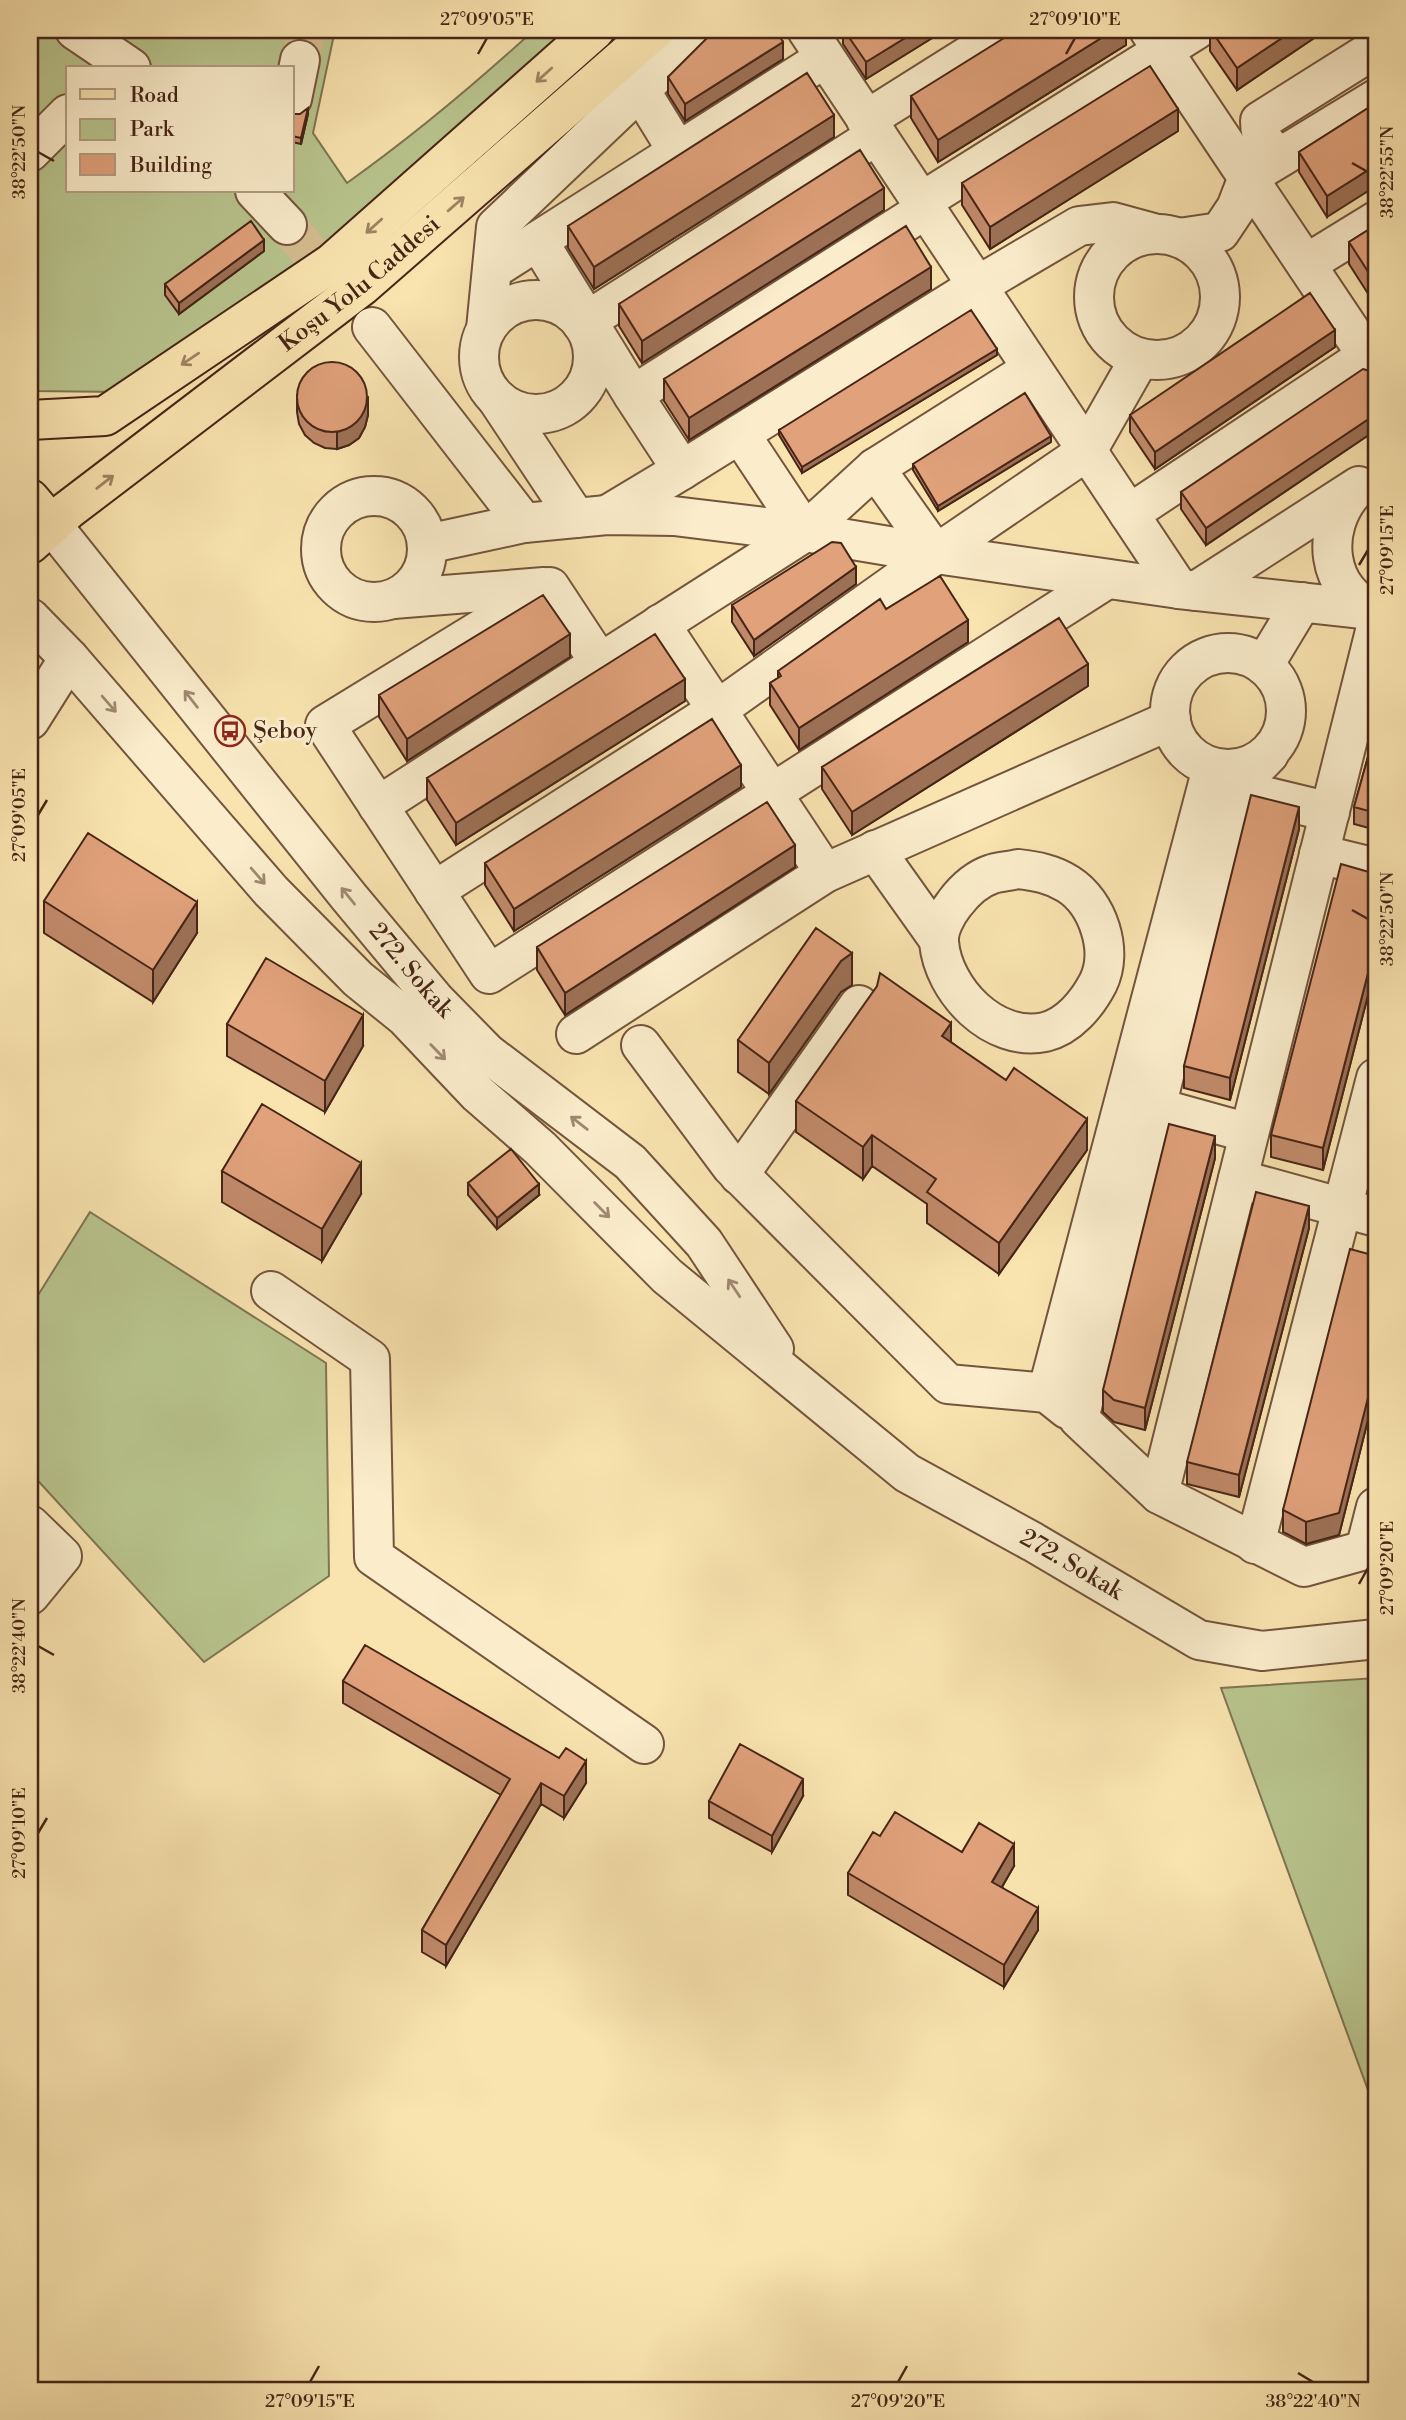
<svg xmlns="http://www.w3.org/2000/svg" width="1406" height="2420" font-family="'Libre Bodoni',serif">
	<rect width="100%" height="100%" fill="#f9e4b0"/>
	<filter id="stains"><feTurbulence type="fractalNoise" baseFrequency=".00286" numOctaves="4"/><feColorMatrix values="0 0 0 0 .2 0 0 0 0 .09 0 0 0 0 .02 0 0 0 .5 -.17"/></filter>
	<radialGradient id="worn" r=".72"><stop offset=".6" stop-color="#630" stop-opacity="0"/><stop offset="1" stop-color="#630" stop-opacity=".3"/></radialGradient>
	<path fill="#b9c58e" stroke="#807552" stroke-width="2" fill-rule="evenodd" d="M 30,30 L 335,30 L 313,133 L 347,183 C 413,136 474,85 534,30 L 587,30 L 321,252 L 122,392 L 30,391 ZM 68,68 L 292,68 L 292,191 L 68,191 Z
		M 90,1212 L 326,1363 L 329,1576 L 204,1662 L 30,1472 L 30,1308 Z
		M 1376,1678 L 1376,2112 L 1221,1688 Z"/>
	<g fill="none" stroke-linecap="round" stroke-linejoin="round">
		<path stroke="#d5be91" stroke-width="38" stroke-dasharray="38 19" stroke-linecap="butt" d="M 300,60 L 307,30
			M 287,225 L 344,293"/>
		<g stroke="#73553d" stroke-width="42">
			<g id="minor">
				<path d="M 75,30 L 131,68"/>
				<path d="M 807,30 L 1179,589"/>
				<path d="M 1149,30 L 1376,369"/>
				<path d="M 640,90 L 678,152"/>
				<path d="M 292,99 L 300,60"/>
				<path d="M 866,120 L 1009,30"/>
				<path d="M 30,152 L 68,114"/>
				<path d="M 1282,156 C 1266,147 1260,140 1260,121 L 1376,48"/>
				<path d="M 255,191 L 287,225"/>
				<path d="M 921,202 L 1196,30"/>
				<circle cx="1157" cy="297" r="63"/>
				<path d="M 1179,238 L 1220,232 L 1236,208 L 1248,177 L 1376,99"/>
				<path d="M 538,241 L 633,395 L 926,209"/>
				<path d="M 1306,264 L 1376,221"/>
				<path d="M 492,270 L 825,58"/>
				<circle cx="536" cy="357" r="57"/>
				<path d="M 582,324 L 877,135"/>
				<path d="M 372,327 L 524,523 L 607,515 L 674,516 L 805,532 L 936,554 L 1179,589 L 1372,610"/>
				<path d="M 486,329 L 496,227 L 703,30"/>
				<path d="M 1032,369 L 875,468 L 805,532 L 600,663 L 550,587 L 325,725 L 489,974 L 1107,579"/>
				<path d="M 633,395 L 682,470 L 977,286 L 1079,226 L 1113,222 L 1157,234"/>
				<path d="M 497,399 L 576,518"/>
				<path d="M 740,434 L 805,532"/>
				<path d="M 875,468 L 936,554 L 1087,451 L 1140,358"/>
				<path d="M 1354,491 C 1320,529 1325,591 1376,611"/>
				<circle cx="374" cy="549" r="53"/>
				<path d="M 1129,514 L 1376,350"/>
				<path d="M 607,515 L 682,470"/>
				<path id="s1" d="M 52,525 L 349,897 L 435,1000 L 487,1053 L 630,1162 L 704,1243 L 774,1349"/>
				<path d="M 427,544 L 524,523"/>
				<path d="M 1196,591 L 1359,486"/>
				<path d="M 393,599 L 544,587"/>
				<path id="s2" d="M 30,618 L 69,658 L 271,891 L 358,979 L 405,1017 L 478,1094 L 540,1148 L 667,1276 L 907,1473 L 1033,1542 L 1199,1640 L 1262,1651 L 1376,1639"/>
				<path d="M 660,624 L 825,873"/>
				<circle cx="1228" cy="711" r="58"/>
				<path d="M 1264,665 L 1302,602"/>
				<path d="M 30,720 L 69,658"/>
				<path d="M 1269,754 L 1235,789 L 1079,1419 L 1159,1494 L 1304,1567 L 1365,1550 L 1376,1550"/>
				<path d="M 1235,789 L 1330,812"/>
				<path d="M 378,806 L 600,663"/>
				<path d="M 875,850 L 939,940"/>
				<path d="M 1319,854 L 1376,868"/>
				<path d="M 1018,869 C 1036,871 1052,874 1068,884 C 1098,903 1114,951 1098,983 C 1087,1004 1069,1026 1045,1032 C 993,1043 943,990 939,942 C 938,929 947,913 955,903 C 964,891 977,879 992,874 C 1000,872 1009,871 1018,869 Z"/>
				<path d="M 434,891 L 717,710 L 936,554"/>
				<path d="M 576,1034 L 825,873 L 1171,720"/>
				<path d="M 641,1045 L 731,1166 L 948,1384 L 1047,1393 L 1067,1409"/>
				<path d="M 1155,1107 L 1249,1133"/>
				<path d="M 739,1175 L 859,1005"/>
				<path d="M 1238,1179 L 1376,1217"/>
				<path d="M 271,1291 L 370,1359 L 374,1557 L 644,1744"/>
				<path d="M 1047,1393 L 1212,768"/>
				<path d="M 1159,1494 L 1376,627"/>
				<path d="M 30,1525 L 62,1556 L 30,1595"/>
				<path d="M 1255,1544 L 1376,1078"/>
				<path d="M 1365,1550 L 1376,1507"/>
			</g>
		</g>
		<g stroke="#462517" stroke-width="42">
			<g id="major">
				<path d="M 30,420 L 105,416 L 332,263 L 595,30"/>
				<path d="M 30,499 L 52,525"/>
				<path id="s3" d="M 30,544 L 68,510 L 362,286 L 655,30"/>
			</g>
		</g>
		<use href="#minor" stroke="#fbedcc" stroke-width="38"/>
		<use href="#major" stroke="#f9e4b0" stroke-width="38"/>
	</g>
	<path fill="#c18a6a" stroke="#462517" stroke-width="2" d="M 843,30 L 945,30 L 866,79 L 843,44 Z
		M 1126,30 L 1126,45 L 938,162 L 911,118 L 911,96 Z
		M 1210,30 L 1326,30 L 1237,90 L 1210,51 Z
		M 783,59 L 685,121 L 668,94 L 668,77 Z
		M 1376,103 L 1327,217 L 1299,172 L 1299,152 Z
		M 292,114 L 308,114 L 301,144 L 292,142 Z
		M 1178,131 L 990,249 L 962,205 L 962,183 Z
		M 834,137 L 594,289 L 568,248 L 568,226 Z
		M 884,210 L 642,363 L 619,326 L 619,304 Z
		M 1376,225 L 1376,306 L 1349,264 L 1349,242 Z
		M 264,251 L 179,314 L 165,295 L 165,284 Z
		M 931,289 L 689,440 L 664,401 L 664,379 Z
		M 1335,347 L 1155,469 L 1130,432 L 1130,415 Z
		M 997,355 L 802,473 L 779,435 L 779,430 Z
		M 1376,373 L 1376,430 L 1206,545 L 1181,509 L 1181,492 Z
		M 297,395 L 368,415 L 365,427 L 359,438 L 349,445 L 337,449 L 325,448 L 314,443 L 305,435 L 299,424 L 297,412 Z
		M 1051,442 L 938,511 L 913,470 L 913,464 Z
		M 856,584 L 754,656 L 732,622 L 732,605 Z
		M 968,642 L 799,750 L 770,705 L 770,683 L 778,678 L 778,671 Z
		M 570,657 L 407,761 L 379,717 L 379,695 Z
		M 1088,686 L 852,835 L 822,789 L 822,767 Z
		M 685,701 L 456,845 L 427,800 L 427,778 Z
		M 1376,728 L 1376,830 L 1354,824 L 1354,807 Z
		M 741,787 L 514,931 L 485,885 L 485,863 Z
		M 1299,829 L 1230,1100 L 1184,1088 L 1184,1066 Z
		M 795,867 L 565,1015 L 537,970 L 537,947 Z
		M 1376,874 L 1376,964 L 1323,1170 L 1271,1157 L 1271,1135 Z
		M 44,901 L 197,933 L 153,1002 L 44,933 Z
		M 852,985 L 841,992 L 769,1094 L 738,1072 L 738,1040 Z
		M 227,1024 L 363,1046 L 325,1112 L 227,1056 Z
		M 951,1042 L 1087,1150 L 999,1274 L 927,1223 L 927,1204 L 872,1166 L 863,1179 L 796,1132 L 796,1101 Z
		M 1376,1154 L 1376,1182 L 1373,1182 L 1373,1165 Z
		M 1215,1158 L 1145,1430 L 1114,1422 L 1103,1412 L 1103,1390 Z
		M 222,1171 L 361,1194 L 322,1261 L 222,1202 Z
		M 468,1183 L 539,1195 L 497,1229 L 468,1195 Z
		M 1309,1228 L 1239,1497 L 1187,1484 L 1187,1462 Z
		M 1376,1256 L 1376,1388 L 1339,1535 L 1306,1544 L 1283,1532 L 1283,1510 Z
		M 343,1681 L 586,1783 L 564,1818 L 541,1804 L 446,1966 L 422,1952 L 422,1930 L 501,1795 L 343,1703 Z
		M 803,1796 L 772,1852 L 709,1818 L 709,1801 Z
		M 880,1836 L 962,1852 L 1014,1866 L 1002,1887 L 1038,1930 L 1004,1987 L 848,1895 L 848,1873 Z"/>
	<path fill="#9d7156" stroke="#462517" stroke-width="2" d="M 918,30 L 945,30 L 866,79 L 866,62 Z
		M 1114,30 L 1126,30 L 1126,45 L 938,162 L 938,140 Z
		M 1294,30 L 1326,30 L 1237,90 L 1237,68 Z
		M 783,42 L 783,59 L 685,121 L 685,104 Z
		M 308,108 L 308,114 L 301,144 L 301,138 Z
		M 1178,109 L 1178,131 L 990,249 L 990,227 Z
		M 834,115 L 834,137 L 594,289 L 594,267 Z
		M 1376,165 L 1376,186 L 1327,217 L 1327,196 Z
		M 884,188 L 884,210 L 642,363 L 642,341 Z
		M 264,240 L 264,251 L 179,314 L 179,303 Z
		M 931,267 L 931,289 L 689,440 L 689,418 Z
		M 1335,330 L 1335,347 L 1155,469 L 1155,452 Z
		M 997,349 L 997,355 L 802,473 L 802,467 Z
		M 368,398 L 368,415 L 365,427 L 359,438 L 349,445 L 337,449 L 337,432 Z
		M 1376,414 L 1376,430 L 1206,545 L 1206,528 Z
		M 1051,436 L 1051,442 L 938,511 L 938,506 Z
		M 856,567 L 856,584 L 754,656 L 754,640 Z
		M 968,620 L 968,642 L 799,750 L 799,728 Z
		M 570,634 L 570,657 L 407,761 L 407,739 Z
		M 1088,664 L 1088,686 L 852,835 L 852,812 Z
		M 685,679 L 685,701 L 456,845 L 456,823 Z
		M 741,765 L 741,787 L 514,931 L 514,909 Z
		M 1299,807 L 1299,829 L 1230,1100 L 1230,1078 Z
		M 795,845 L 795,867 L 565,1015 L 565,993 Z
		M 197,902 L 197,933 L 153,1002 L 153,970 Z
		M 1376,942 L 1376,964 L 1323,1170 L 1323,1148 Z
		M 852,953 L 852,985 L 841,992 L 769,1094 L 769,1063 L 841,961 Z
		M 363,1015 L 363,1046 L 325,1112 L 325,1081 Z
		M 951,1023 L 951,1054 L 942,1036 Z
		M 1087,1119 L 1087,1150 L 999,1274 L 999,1243 Z
		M 872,1135 L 872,1166 L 863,1179 L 863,1147 Z
		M 1215,1136 L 1215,1158 L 1145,1430 L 1145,1408 Z
		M 361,1163 L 361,1194 L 322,1261 L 322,1229 Z
		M 539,1184 L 539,1195 L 497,1229 L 497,1218 Z
		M 1309,1206 L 1309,1228 L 1239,1497 L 1239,1475 Z
		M 1376,1366 L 1376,1388 L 1339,1535 L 1306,1544 L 1306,1522 Z
		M 586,1761 L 586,1783 L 564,1818 L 564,1796 Z
		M 803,1779 L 803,1796 L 772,1852 L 772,1836 Z
		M 541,1783 L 541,1804 L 446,1966 L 446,1945 Z
		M 1014,1844 L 1014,1866 L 992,1904 L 992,1882 Z
		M 1038,1908 L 1038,1930 L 1004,1987 L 1004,1965 Z"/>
	<path fill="#e0a17b" stroke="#462517" stroke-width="2" d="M 715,30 L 776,30 L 783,42 L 685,104 L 668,77 Z
		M 844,30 L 918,30 L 866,62 Z
		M 1017,30 L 1114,30 L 938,140 L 911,96 Z
		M 1211,30 L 1294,30 L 1237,68 Z
		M 1150,66 L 1178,109 L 990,227 L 962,183 Z
		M 807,73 L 834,115 L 594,267 L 568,226 Z
		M 1376,103 L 1376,165 L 1327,196 L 1299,152 Z
		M 308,108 L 301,138 L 292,136 L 292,114 L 300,114 Z
		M 860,150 L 884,188 L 642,341 L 619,304 Z
		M 251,221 L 264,240 L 179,303 L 165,284 Z
		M 1376,225 L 1376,284 L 1349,242 Z
		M 906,226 L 931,267 L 689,418 L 664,379 Z
		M 1310,293 L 1335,330 L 1155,452 L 1130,415 Z
		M 971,310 L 997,349 L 802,467 L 779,430 Z
		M297 397a35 35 0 1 1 70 0a35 35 0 1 1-70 0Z
		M 1363,369 L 1376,373 L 1376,414 L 1206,528 L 1181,492 Z
		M 1025,393 L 1051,436 L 938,506 L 913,464 Z
		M 832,542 L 841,543 L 856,567 L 754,640 L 732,605 Z
		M 940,576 L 968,620 L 799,728 L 770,683 L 781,676 L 778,671 L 880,599 L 886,609 Z
		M 543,595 L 570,634 L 407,739 L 379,695 Z
		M 1059,618 L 1088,664 L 852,812 L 822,767 Z
		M 655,634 L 685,679 L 456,823 L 427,778 Z
		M 712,719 L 741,765 L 514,909 L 485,863 Z
		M 1376,728 L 1376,813 L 1354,807 Z
		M 1251,795 L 1299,807 L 1230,1078 L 1184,1066 Z
		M 767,802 L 795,845 L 565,993 L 537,947 Z
		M 88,833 L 197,902 L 153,970 L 44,901 Z
		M 1341,864 L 1376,874 L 1376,942 L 1323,1148 L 1271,1135 Z
		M 816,928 L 852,953 L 841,961 L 769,1063 L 738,1040 Z
		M 266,958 L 363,1015 L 325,1081 L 227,1024 Z
		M 880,973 L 951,1023 L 942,1036 L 1006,1080 L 1014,1068 L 1087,1119 L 999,1243 L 927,1192 L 936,1179 L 872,1135 L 863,1147 L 796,1101 L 877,986 Z
		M 262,1104 L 361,1163 L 322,1229 L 222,1171 Z
		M 1169,1124 L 1215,1136 L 1145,1408 L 1114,1400 L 1103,1390 Z
		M 511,1149 L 539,1184 L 497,1218 L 468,1183 Z
		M 1376,1154 L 1376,1165 L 1373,1165 Z
		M 1256,1192 L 1309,1206 L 1239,1475 L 1187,1462 Z
		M 1350,1249 L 1376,1256 L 1376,1366 L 1339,1513 L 1306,1522 L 1283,1510 Z
		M 365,1645 L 559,1758 L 566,1748 L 586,1761 L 564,1796 L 541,1783 L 446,1945 L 422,1930 L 510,1779 L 343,1681 Z
		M 740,1744 L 803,1779 L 772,1836 L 709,1801 Z
		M 895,1812 L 962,1852 L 979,1823 L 1014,1844 L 992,1882 L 1038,1908 L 1004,1965 L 848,1873 L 873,1832 L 880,1836 Z"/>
	<defs><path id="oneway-shaft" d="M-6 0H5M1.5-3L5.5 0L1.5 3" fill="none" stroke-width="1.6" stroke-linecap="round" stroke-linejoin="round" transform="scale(1.75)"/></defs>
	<g stroke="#a08464">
		<use href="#oneway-shaft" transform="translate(544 75) rotate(138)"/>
		<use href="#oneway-shaft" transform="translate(456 204) rotate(-41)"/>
		<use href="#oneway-shaft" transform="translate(374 226) rotate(138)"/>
		<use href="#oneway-shaft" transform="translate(190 359) rotate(146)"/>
		<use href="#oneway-shaft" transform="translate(105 482) rotate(-38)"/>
	</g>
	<g stroke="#a08972">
		<use href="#oneway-shaft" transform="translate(191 699) rotate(-128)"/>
		<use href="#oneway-shaft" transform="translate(109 704) rotate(49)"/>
		<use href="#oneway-shaft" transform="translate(258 876) rotate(49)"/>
		<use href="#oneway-shaft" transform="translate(348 896) rotate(-129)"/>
		<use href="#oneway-shaft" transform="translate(438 1052) rotate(46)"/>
		<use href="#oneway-shaft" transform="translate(579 1123) rotate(-142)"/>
		<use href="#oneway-shaft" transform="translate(602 1210) rotate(45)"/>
		<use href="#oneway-shaft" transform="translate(734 1288) rotate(-124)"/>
	</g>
	<path fill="none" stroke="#462517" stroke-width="2.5" d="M 478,54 L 487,38M 1066,54 L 1075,38M 38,152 L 54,161M 1352,163 L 1368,172M 1359,565 L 1368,550M 38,815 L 47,800M 1352,910 L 1368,919M 1359,1584 L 1368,1568M 38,1646 L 54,1655M 38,1833 L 47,1818M 1298,2373 L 1313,2382M 310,2382 L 319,2366M 898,2382 L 907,2366"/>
	<defs>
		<g id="bus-ring" transform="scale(1.575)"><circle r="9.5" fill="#fbedcc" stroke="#8f2418" stroke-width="1.5"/><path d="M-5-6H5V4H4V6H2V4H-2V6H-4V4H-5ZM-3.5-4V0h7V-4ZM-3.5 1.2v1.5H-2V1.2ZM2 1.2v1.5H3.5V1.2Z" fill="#8f2418"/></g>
	</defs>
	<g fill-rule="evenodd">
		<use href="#bus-ring" x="230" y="731"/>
	</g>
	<g text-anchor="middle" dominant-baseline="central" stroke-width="6" stroke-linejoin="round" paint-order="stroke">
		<g font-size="24" fill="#462517" stroke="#fbedcc">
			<text stroke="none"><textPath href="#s3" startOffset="420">Koşu Yolu Caddesi</textPath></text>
			<text stroke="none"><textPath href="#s1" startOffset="572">272. Sokak</textPath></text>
			<text stroke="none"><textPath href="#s2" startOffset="1416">272. Sokak</textPath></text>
		</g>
		<g font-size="24" fill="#462517" stroke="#fbedcc" text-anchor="start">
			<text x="253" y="731">Şeboy</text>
		</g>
	</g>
	<rect width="1406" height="2420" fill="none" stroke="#f9e4b0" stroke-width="77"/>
	<rect x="66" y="66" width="228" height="126" fill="#fbedcc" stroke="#b39d84" stroke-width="2"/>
	<rect x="80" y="89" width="35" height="10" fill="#f9e4b0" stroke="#b39d84" stroke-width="2"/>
	<text x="130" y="102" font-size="21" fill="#462517">Road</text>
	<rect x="80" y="119" width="35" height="21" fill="#b9c58e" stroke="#b39d84" stroke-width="2"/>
	<text x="130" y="136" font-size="21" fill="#462517">Park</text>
	<rect x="80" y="154" width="35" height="21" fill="#e0a17b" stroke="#b39d84" stroke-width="2"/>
	<text x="130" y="172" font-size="21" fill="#462517">Building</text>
	<rect x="38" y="38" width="1330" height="2344" fill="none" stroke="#462517" stroke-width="2.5"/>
	<g font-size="18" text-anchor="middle" fill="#462517">
		<text x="487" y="25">27°09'05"E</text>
		<text x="1075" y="25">27°09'10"E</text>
		<text transform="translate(19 152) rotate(-90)" y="6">38°22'50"N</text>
		<text transform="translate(1387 172) rotate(-90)" y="6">38°22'55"N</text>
		<text transform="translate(1387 550) rotate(-90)" y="6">27°09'15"E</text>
		<text transform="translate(19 815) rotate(-90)" y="6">27°09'05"E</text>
		<text transform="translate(1387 919) rotate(-90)" y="6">38°22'50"N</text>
		<text transform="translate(1387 1568) rotate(-90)" y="6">27°09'20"E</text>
		<text transform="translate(19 1646) rotate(-90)" y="6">38°22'40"N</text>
		<text transform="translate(19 1833) rotate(-90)" y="6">27°09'10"E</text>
		<text x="310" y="2407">27°09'15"E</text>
		<text x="898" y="2407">27°09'20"E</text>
		<text x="1313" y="2407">38°22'40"N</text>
	</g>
	<rect width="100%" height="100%" filter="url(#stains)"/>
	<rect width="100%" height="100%" fill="url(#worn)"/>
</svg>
